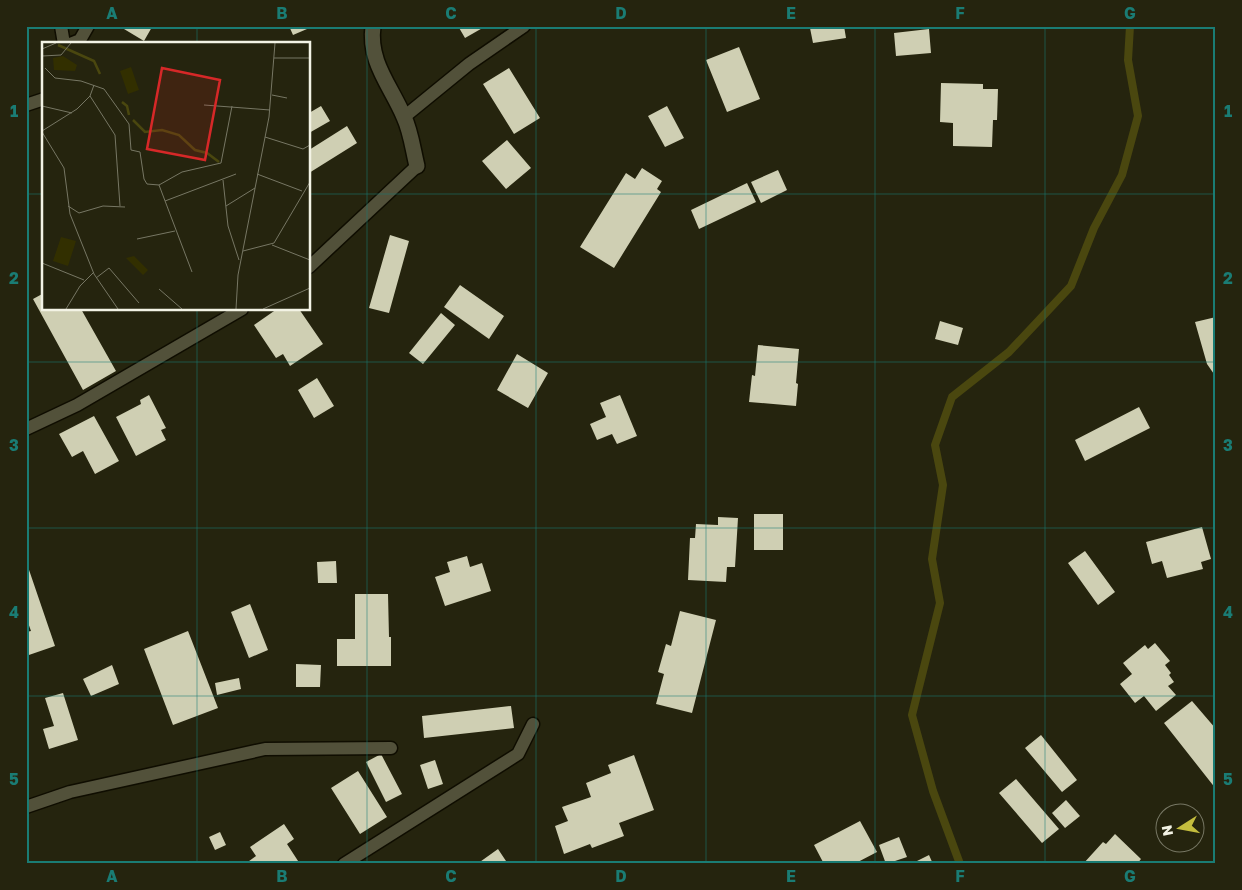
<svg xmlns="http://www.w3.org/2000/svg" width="1242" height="890" font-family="'Golos Text',sans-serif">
	<rect width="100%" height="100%" fill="#25240e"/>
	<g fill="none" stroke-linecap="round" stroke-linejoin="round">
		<path stroke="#4a470f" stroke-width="8" d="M 960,864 L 933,791 L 912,715 L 940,603 L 932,559 L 943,485 L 935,445 L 952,397 L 1009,352 L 1071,286 L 1094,228 L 1122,175 L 1138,116 L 1128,60 L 1130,26"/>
	</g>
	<path fill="#cfcfb3" d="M 119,26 L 151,26 L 152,27 L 144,41 Z
		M 289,26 L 314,26 L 293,35 Z
		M 458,26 L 486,26 L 465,38 Z
		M 818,26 L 844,26 L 846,38 L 813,43 L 810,28 Z
		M 929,29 L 931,53 L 896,56 L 894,33 Z
		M 739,47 L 760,99 L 727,112 L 706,60 Z
		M 509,68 L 540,118 L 514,134 L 483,84 Z
		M 941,83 L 983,84 L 983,89 L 998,89 L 997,120 L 993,120 L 992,147 L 953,146 L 953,123 L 940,122 Z
		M 321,106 L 330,121 L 309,133 L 309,113 Z
		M 667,106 L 684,138 L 665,147 L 648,116 Z
		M 347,126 L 357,143 L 309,173 L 309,150 Z
		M 507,140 L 531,168 L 506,189 L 482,161 Z
		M 642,168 L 662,181 L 657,189 L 661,192 L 614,268 L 580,247 L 626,173 L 635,179 Z
		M 778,170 L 787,190 L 761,203 L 751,182 Z
		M 747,183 L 756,202 L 699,229 L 691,210 Z
		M 390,235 L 409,241 L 389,313 L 369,308 Z
		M 460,285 L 504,316 L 489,339 L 444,307 Z
		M 44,293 L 44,309 L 81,309 L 116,371 L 83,390 L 33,299 Z
		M 277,309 L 299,309 L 323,344 L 290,366 L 283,354 L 276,358 L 254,325 Z
		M 441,313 L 455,325 L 423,364 L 409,353 Z
		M 1216,317 L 1216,377 L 1207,364 L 1195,322 Z
		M 940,321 L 963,328 L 958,345 L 935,339 Z
		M 758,345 L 799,349 L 796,383 L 798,384 L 796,406 L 749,402 L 752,375 L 755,376 Z
		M 517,354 L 548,373 L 528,408 L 497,390 Z
		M 317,378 L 334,406 L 314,418 L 298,390 Z
		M 149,395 L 166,428 L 161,430 L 166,440 L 136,456 L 116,417 L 141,404 L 140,400 Z
		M 620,395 L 637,436 L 617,444 L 612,434 L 597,440 L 590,424 L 606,417 L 600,403 Z
		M 1139,407 L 1150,428 L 1085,461 L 1075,440 Z
		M 94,416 L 119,461 L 95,474 L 83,451 L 72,457 L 59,434 Z
		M 754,514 L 783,514 L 783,550 L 754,550 Z
		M 718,517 L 738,518 L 735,567 L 727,567 L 726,582 L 688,580 L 690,538 L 695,538 L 696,524 L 718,525 Z
		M 1202,527 L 1211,559 L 1201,562 L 1203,569 L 1167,578 L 1162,561 L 1152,564 L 1146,542 Z
		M 1085,551 L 1115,592 L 1098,605 L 1068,563 Z
		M 467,556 L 470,567 L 482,563 L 491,591 L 445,606 L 435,577 L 450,572 L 447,562 Z
		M 336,561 L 337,583 L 318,583 L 317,562 Z
		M 27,564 L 55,646 L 26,656 L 26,632 L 31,631 L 26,617 Z
		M 355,594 L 388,594 L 389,637 L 391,637 L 391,666 L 337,666 L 337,639 L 355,639 Z
		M 250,604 L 268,650 L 249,658 L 231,612 Z
		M 680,611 L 716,620 L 692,713 L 656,704 L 664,674 L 658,672 L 666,644 L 671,646 Z
		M 188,631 L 218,708 L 173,725 L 144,649 Z
		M 1155,643 L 1170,661 L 1165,665 L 1171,673 L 1169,675 L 1174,682 L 1168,686 L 1176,695 L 1156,711 L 1144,696 L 1135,703 L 1120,684 L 1132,674 L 1123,663 L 1145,645 L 1148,649 Z
		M 296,664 L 321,665 L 320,687 L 296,687 Z
		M 112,665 L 119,684 L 91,696 L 83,679 Z
		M 239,678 L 241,689 L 217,695 L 215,683 Z
		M 63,693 L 78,740 L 49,749 L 43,729 L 54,726 L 45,698 Z
		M 1192,701 L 1216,729 L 1216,789 L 1164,723 Z
		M 511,706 L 514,728 L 424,738 L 422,716 Z
		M 1041,735 L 1077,780 L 1062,792 L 1025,748 Z
		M 381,754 L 402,794 L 386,802 L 366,762 Z
		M 634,755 L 654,810 L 619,823 L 624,836 L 592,848 L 590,844 L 564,854 L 555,826 L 568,821 L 562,807 L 591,797 L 586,783 L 611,773 L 608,765 Z
		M 435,760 L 443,784 L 428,789 L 420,765 Z
		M 358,771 L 387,817 L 360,834 L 331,788 Z
		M 1016,779 L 1059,829 L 1042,843 L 999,793 Z
		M 1066,800 L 1080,816 L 1065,828 L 1052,813 Z
		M 860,821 L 877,852 L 854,864 L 824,864 L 814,845 Z
		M 284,824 L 294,839 L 287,844 L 300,864 L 245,864 L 256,856 L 250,847 Z
		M 220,832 L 226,845 L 215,850 L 209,837 Z
		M 1115,834 L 1141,859 L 1137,864 L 1083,864 L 1103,842 L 1106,844 Z
		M 899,837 L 907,857 L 886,864 L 879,845 Z
		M 498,849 L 508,864 L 477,864 Z
		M 929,855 L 933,864 L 911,864 Z"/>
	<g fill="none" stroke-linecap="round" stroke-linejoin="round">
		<g stroke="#0f0d00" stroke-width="15">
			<path id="service" d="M 61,26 L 64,44
				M 70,44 L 80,40 L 88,26
				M 26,105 L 44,99
				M 404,117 L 469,64 L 524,26
				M 309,267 L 417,166
				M 26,429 L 77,405 L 242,309
				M 26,807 L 70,792 L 265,749 L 391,748
				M 344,864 L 518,754 L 533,724"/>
		</g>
		<g stroke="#0f0d00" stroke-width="18">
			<path id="minor" d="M 373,26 C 368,62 391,86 404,117 C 411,132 413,150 417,166"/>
		</g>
		<use href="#service" stroke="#52513a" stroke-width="12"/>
		<use href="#minor" stroke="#52513a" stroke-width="15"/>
	</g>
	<path fill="none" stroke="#1a7c74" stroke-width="1" stroke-opacity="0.55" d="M 197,26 L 197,44M 367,26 L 367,864M 536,26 L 536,864M 706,26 L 706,864M 875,26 L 875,864M 1045,26 L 1045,864M 26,194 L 44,194M 309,194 L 1216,194M 197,309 L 197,864M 26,362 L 1216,362M 26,528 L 1216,528M 26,696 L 1216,696"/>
	<g transform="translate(42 42)">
		<rect width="268" height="268" fill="#25240e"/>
		<path d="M 21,14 L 35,23 L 33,29 L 12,28 L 11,16 ZM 89,25 L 97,48 L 86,52 L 78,29 ZM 19,195 L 34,199 L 26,224 L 11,219 ZM 92,214 L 106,228 L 101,233 L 84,216 Z" fill="#322f00"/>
		<path fill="none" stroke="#4a470f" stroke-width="2.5" d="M 16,3 L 52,19 L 58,32M 80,60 L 85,64 L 87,73M 91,78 L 103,90 L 120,88 L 137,93 L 153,108 L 165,111 L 177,120"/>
		<path fill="none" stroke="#777764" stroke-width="1" d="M 0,7 L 14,1M 0,14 L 19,13 L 29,1M 232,16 L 268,16M 3,26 L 13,36 L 39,39 L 62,47 L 87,82 L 89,108 L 98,110 L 102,137 L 105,142 L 117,143 L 150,230M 230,53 L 245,56M 48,54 L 73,93 L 78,164M 162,63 L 228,68M 0,64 L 30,71M 0,89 L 35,67 L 48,54 L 52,43M 0,90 L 22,126 L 28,172 L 52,232 L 76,267M 223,95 L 261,107 L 268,103M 215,132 L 260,149M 181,138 L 186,184 L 197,218M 117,143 L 140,130 L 179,121 L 190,64M 123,159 L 194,132M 26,164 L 37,171 L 61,164 L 83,165M 184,164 L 213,146M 95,197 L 133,189M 230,203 L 268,218M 201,209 L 232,201 L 268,140M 0,221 L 42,238M 54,236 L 67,226 L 97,261M 117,247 L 140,267M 24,267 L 38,244 L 52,230M 194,267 L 196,233 L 227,75 L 233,1M 221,267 L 268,246"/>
		<path fill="#d62828" fill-opacity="0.15" stroke="#d62828" stroke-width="2.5" d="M 120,26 L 178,38 L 163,118 L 105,107 Z"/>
		<rect width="268" height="268" fill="none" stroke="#f3f3e5" stroke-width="2.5"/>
	</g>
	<rect width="1242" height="890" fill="none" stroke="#25240e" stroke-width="55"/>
	<g transform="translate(1180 828) rotate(259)"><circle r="24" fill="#25240e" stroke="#777764"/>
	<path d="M0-4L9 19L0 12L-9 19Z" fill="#c4bd3e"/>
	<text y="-8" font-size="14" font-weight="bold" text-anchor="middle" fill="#f3f3e5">N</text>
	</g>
	<rect x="28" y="28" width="1186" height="834" fill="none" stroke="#1a7c74" stroke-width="2"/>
	<g font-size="16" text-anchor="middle" font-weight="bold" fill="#1a7c74">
		<text x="112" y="19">A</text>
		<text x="282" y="19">B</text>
		<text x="451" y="19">C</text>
		<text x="621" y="19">D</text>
		<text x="791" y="19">E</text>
		<text x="960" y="19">F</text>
		<text x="1130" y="19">G</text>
		<text x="14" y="117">1</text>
		<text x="1228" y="117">1</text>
		<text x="14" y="284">2</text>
		<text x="1228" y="284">2</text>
		<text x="14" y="451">3</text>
		<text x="1228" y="451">3</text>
		<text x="14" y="618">4</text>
		<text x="1228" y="618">4</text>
		<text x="14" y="785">5</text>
		<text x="1228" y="785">5</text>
		<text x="112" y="882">A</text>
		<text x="282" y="882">B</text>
		<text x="451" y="882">C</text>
		<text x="621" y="882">D</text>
		<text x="791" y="882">E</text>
		<text x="960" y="882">F</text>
		<text x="1130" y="882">G</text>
	</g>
</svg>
